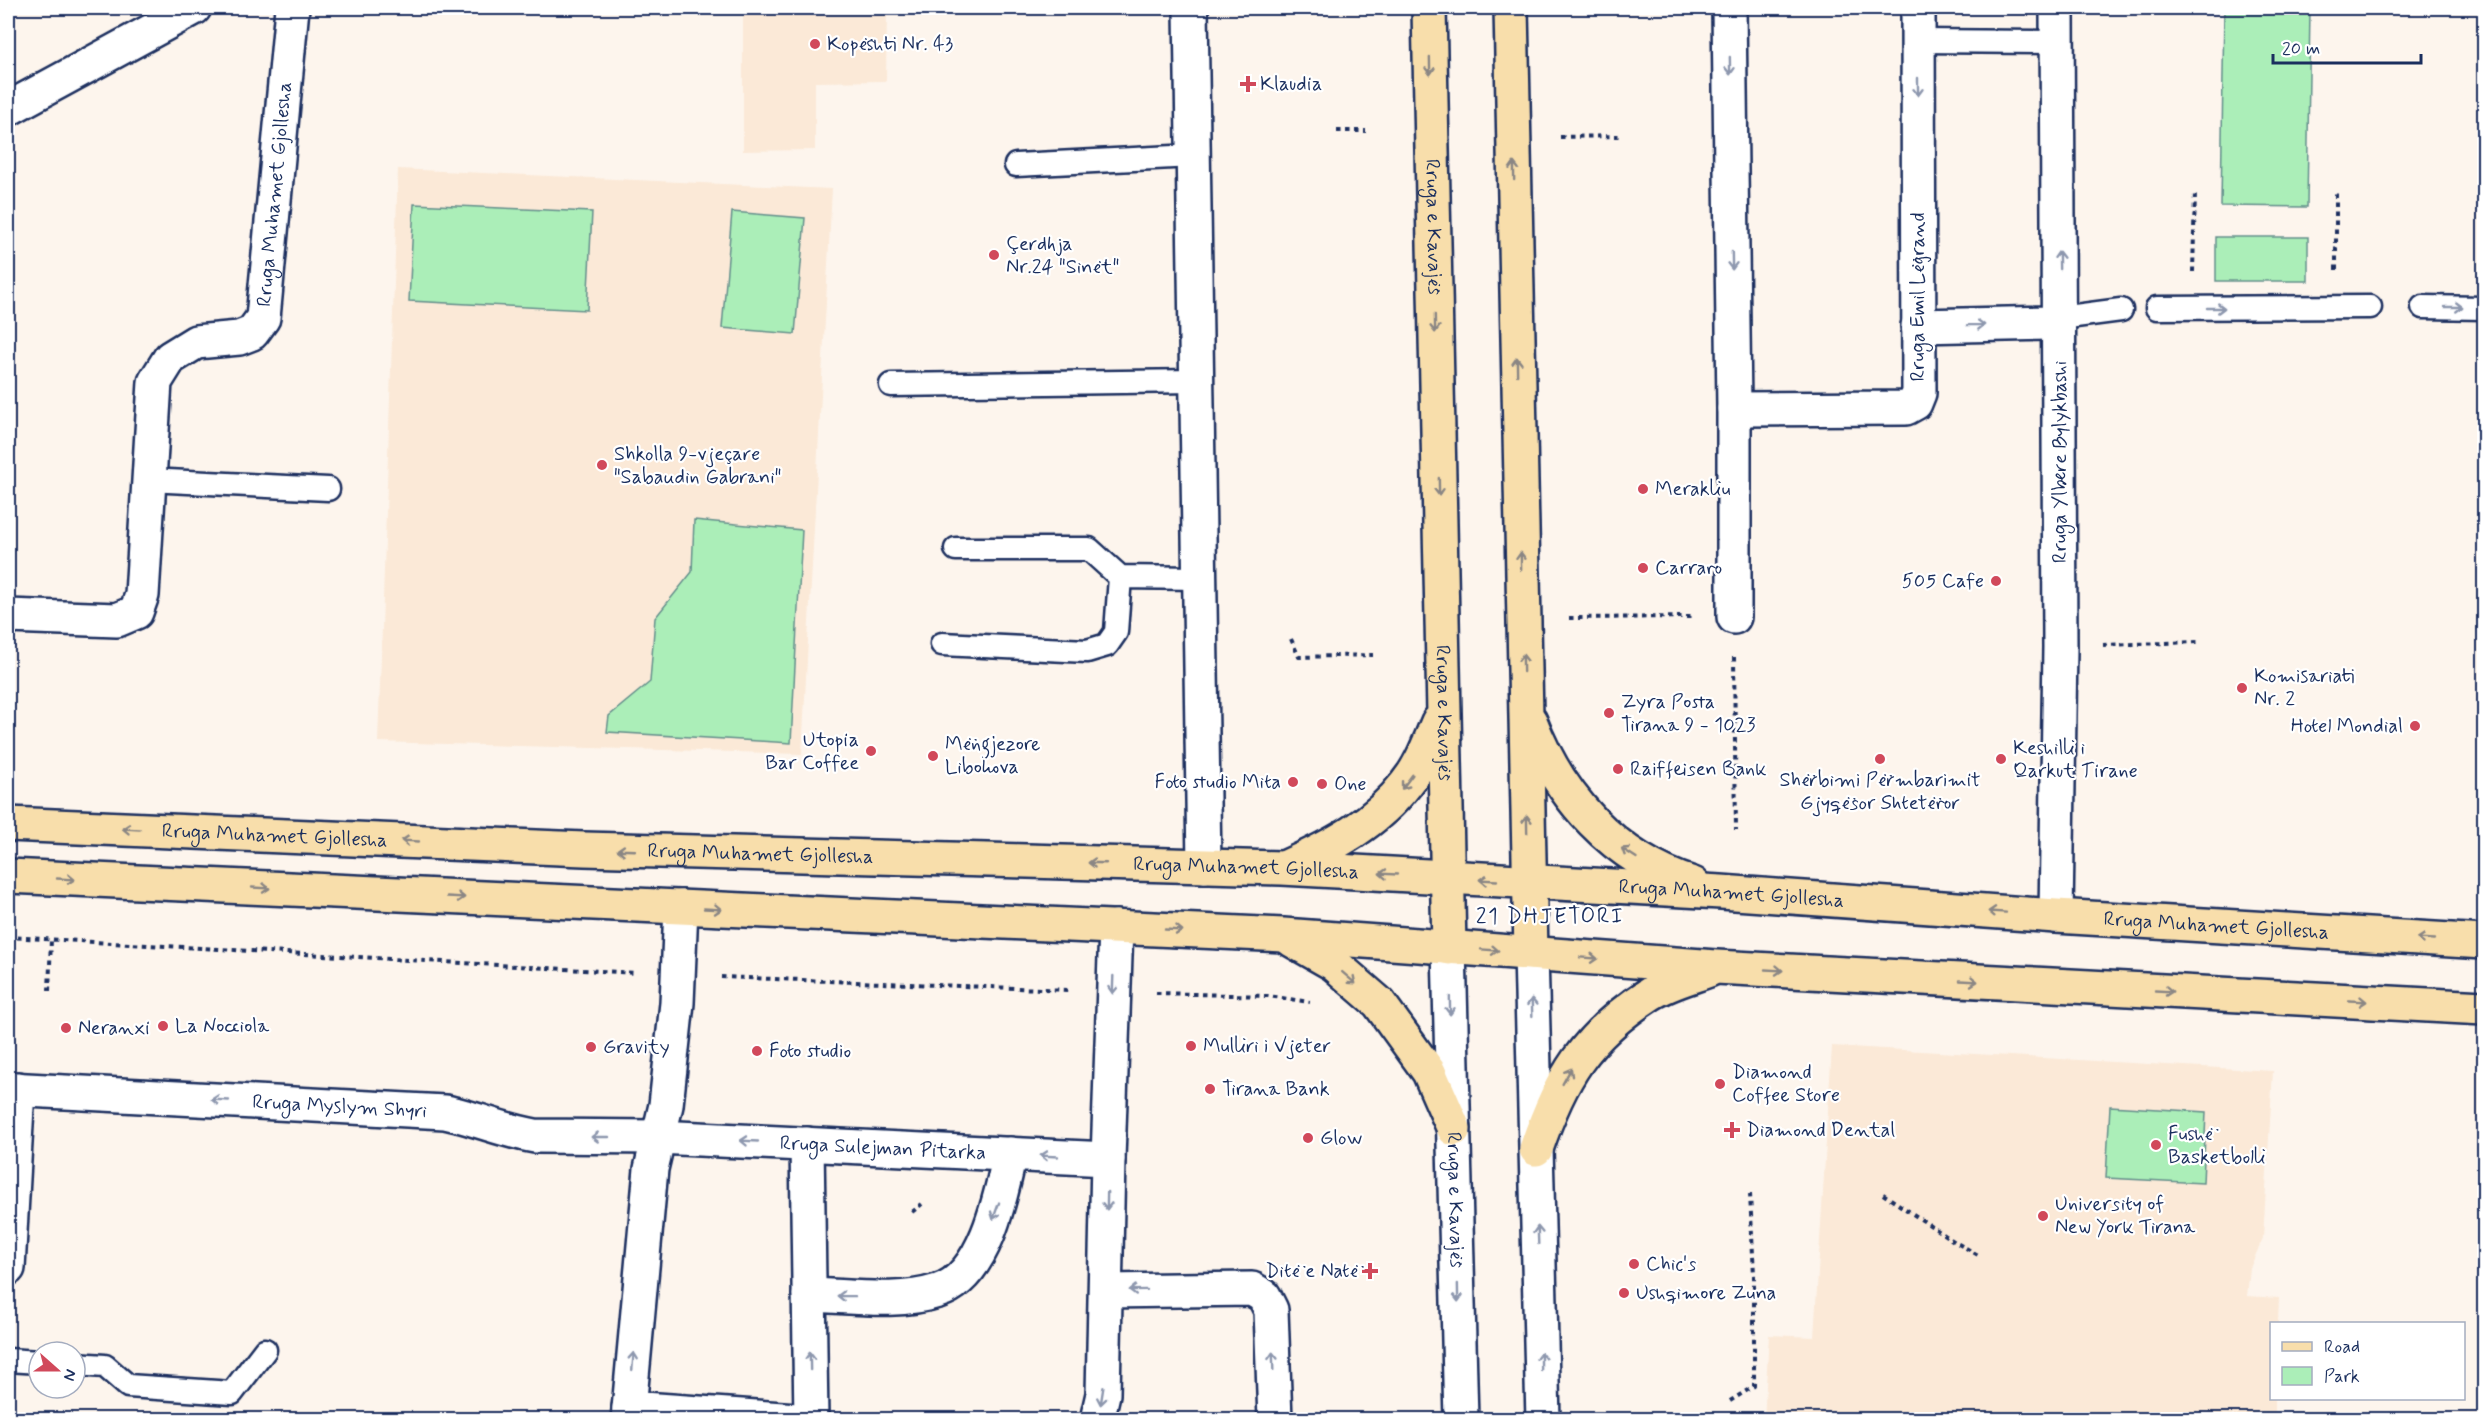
<svg xmlns="http://www.w3.org/2000/svg" width="2492" height="1427" font-family="Mynerve,sans-serif">
	<rect width="100%" height="100%" fill="#fdf5ed"/>
	<filter id="ink" filterUnits="userSpaceOnUse"><feTurbulence type="fractalNoise" baseFrequency=".0167" numOctaves="2"/><feDisplacementMap in="SourceGraphic" scale="12" xChannelSelector="R" yChannelSelector="G"/><feConvolveMatrix kernelMatrix="1 2 1 2 8 2 1 2 1" color-interpolation-filters="sRGB"/></filter>
	<g filter="url(#ink)">
		<path fill="#fbe9d7" d="M 743,8 L 887,8 L 886,81 L 815,82 L 815,150 L 743,151 Z
			M 398,169 L 832,189 L 802,754 L 378,742 Z
			M 1832,1046 L 2273,1071 L 2263,1238 L 2250,1268 L 2247,1296 L 2279,1298 L 2278,1323 L 2272,1324 L 2272,1398 L 2275,1399 L 2275,1418 L 2177,1411 L 2176,1420 L 1764,1420 L 1769,1335 L 1814,1337 Z"/>
		<path fill="#abeeb8" stroke="#638e8b" stroke-width="1.5" d="M 2224,8 L 2310,8 L 2307,207 L 2221,206 Z
			M 414,204 L 592,212 L 587,310 L 409,301 Z
			M 732,212 L 805,218 L 795,334 L 722,328 Z
			M 2216,237 L 2308,237 L 2308,281 L 2216,281 Z
			M 694,520 L 802,530 L 791,743 L 607,732 L 609,716 L 650,682 L 655,618 L 692,572 Z
			M 2110,1106 L 2206,1112 L 2203,1183 L 2106,1178 Z"/>
		<g fill="none" stroke-linecap="round" stroke-linejoin="round">
			<g stroke="#1b2f5e" stroke-width="27">
				<path id="service" d="M 1919,41 L 2057,42
					M 1016,165 L 1193,156
					M 2423,307 L 2484,308
					M 2157,308 L 2370,307
					M 2060,318 L 2121,310
					M 891,385 L 1196,381
					M 148,480 L 328,489
					M 956,549 L 1089,549 L 1120,577 L 1199,578
					M 942,644 L 1087,651 L 1107,645 L 1116,632 L 1120,577
					M 8,1360 L 39,1362
					M 75,1364 L 105,1366 L 128,1386 L 232,1393 L 265,1350"/>
			</g>
			<g stroke="#1b2f5e" stroke-width="38">
				<g id="minor">
					<path d="M 1191,8 L 1204,866"/>
					<path d="M 1729,8 L 1734,409 L 1734,617"/>
					<path d="M 8,109 L 194,8"/>
					<path d="M 1918,326 L 2048,323 L 2060,318"/>
					<path d="M 1734,409 L 1906,408 L 1915,403 L 1919,393 L 1918,8"/>
					<path id="s1" d="M 8,616 L 117,620 L 136,612 L 142,595 L 155,382 L 170,358 L 196,342 L 239,338 L 252,333 L 263,318 L 292,8"/>
					<path d="M 2056,916 L 2060,647 L 2057,8"/>
					<path id="s2" d="M 8,1089 L 445,1112 C 476,1118 504,1131 535,1136 L 658,1137 L 1108,1159"/>
					<path d="M 807,1144 L 811,1420"/>
					<path d="M 8,1268 L 18,1089"/>
					<path d="M 1106,1291 L 1252,1289 L 1264,1296 L 1271,1310 L 1275,1420"/>
					<path d="M 809,1295 C 850,1296 898,1304 938,1291 C 985,1277 1001,1196 1010,1154"/>
					<path d="M 629,1408 L 797,1420"/>
					<path d="M 628,1420 L 651,1169 L 666,1105 L 677,1003 L 681,907"/>
					<path d="M 1097,1420 L 1103,1394 L 1108,1159 L 1116,927"/>
				</g>
			</g>
			<g stroke="#1b2f5e" stroke-width="38">
				<g id="secondary">
					<path id="s3" d="M 1449,948 L 1461,1420"/>
					<path d="M 1531,953 L 1543,1420"/>
				</g>
			</g>
			<g stroke="#1b2f5e" stroke-width="38">
				<g id="primary">
					<path id="s4" d="M 1429,8 L 1449,948"/>
					<path d="M 1511,8 L 1531,953"/>
					<path d="M 1530,721 C 1559,797 1614,859 1693,884"/>
					<path id="s5" d="M 8,824 L 584,849 L 1282,868 L 1721,892 L 2056,916 L 2484,942"/>
					<path d="M 1288,866 C 1333,846 1376,823 1406,784 C 1421,766 1429,743 1438,722"/>
					<path d="M 8,876 L 1283,935 L 1716,967 L 2484,1008"/>
					<path d="M 1292,940 L 1334,964 L 1379,1003 L 1429,1072 L 1454,1129"/>
					<path d="M 1536,1149 C 1560,1078 1585,1036 1650,994 C 1667,983 1690,977 1709,970"/>
				</g>
			</g>
			<path stroke="#1b2f5e" stroke-width="4" stroke-dasharray="4.5 4.5" stroke-linecap="butt" d="M 1337,131 L 1366,131
				M 1560,137 L 1619,136
				M 2336,270 L 2336,190
				M 2193,272 L 2195,192
				M 1569,618 L 1691,617
				M 1291,639 L 1299,657 L 1373,655
				M 2103,645 L 2198,642
				M 1734,657 L 1736,830
				M 8,937 L 636,973
				M 721,977 L 1070,990
				M 49,991 L 51,939
				M 1156,993 L 1268,996 L 1310,1002
				M 1883,1194 L 1955,1242 L 1980,1256
				M 912,1212 L 922,1204
				M 1730,1401 L 1754,1386 L 1754,1275 L 1750,1194"/>
			<use href="#service" stroke="#fff" stroke-width="22"/>
			<use href="#minor" stroke="#fff" stroke-width="33"/>
			<use href="#secondary" stroke="#fff" stroke-width="33"/>
			<use href="#primary" stroke="#f8deab" stroke-width="33"/>
		</g>
		<defs><path id="oneway-shaft" d="M-6 0H5M1.5-3L5.5 0L1.5 3" fill="none" stroke-width="1.6" stroke-linecap="round" stroke-linejoin="round" transform="scale(1.5)"/></defs>
		<g stroke="#8a8684">
			<use href="#oneway-shaft" transform="translate(1430 66) rotate(89)"/>
			<use href="#oneway-shaft" transform="translate(1514 171) rotate(-91)"/>
			<use href="#oneway-shaft" transform="translate(1435 324) rotate(89)"/>
			<use href="#oneway-shaft" transform="translate(1517 366) rotate(-91)"/>
			<use href="#oneway-shaft" transform="translate(1439 487) rotate(89)"/>
			<use href="#oneway-shaft" transform="translate(1521 561) rotate(-91)"/>
			<use href="#oneway-shaft" transform="translate(1523 663) rotate(-91)"/>
			<use href="#oneway-shaft" transform="translate(1407 782) rotate(127)"/>
			<use href="#oneway-shaft" transform="translate(1527 824) rotate(-91)"/>
			<use href="#oneway-shaft" transform="translate(131 829) rotate(-177)"/>
			<use href="#oneway-shaft" transform="translate(410 841) rotate(-177)"/>
			<use href="#oneway-shaft" transform="translate(626 850) rotate(-178)"/>
			<use href="#oneway-shaft" transform="translate(1629 853) rotate(-147)"/>
			<use href="#oneway-shaft" transform="translate(1097 863) rotate(-178)"/>
			<use href="#oneway-shaft" transform="translate(1388 874) rotate(-177)"/>
			<use href="#oneway-shaft" transform="translate(66 879) rotate(3)"/>
			<use href="#oneway-shaft" transform="translate(1488 880) rotate(-177)"/>
			<use href="#oneway-shaft" transform="translate(261 888) rotate(3)"/>
			<use href="#oneway-shaft" transform="translate(456 897) rotate(3)"/>
			<use href="#oneway-shaft" transform="translate(713 909) rotate(3)"/>
			<use href="#oneway-shaft" transform="translate(1997 912) rotate(-176)"/>
			<use href="#oneway-shaft" transform="translate(1174 930) rotate(3)"/>
			<use href="#oneway-shaft" transform="translate(2426 939) rotate(-177)"/>
			<use href="#oneway-shaft" transform="translate(1490 950) rotate(4)"/>
			<use href="#oneway-shaft" transform="translate(1589 958) rotate(4)"/>
			<use href="#oneway-shaft" transform="translate(1774 970) rotate(3)"/>
			<use href="#oneway-shaft" transform="translate(1349 978) rotate(41)"/>
			<use href="#oneway-shaft" transform="translate(1969 981) rotate(3)"/>
			<use href="#oneway-shaft" transform="translate(2164 991) rotate(3)"/>
			<use href="#oneway-shaft" transform="translate(2358 1001) rotate(3)"/>
			<use href="#oneway-shaft" transform="translate(1567 1076) rotate(-61)"/>
		</g>
		<g stroke="#8d97ae">
			<use href="#oneway-shaft" transform="translate(1730 66) rotate(89)"/>
			<use href="#oneway-shaft" transform="translate(1918 87) rotate(90)"/>
			<use href="#oneway-shaft" transform="translate(2059 260) rotate(-91)"/>
			<use href="#oneway-shaft" transform="translate(1732 261) rotate(89)"/>
			<use href="#oneway-shaft" transform="translate(2454 307)"/>
			<use href="#oneway-shaft" transform="translate(2216 308)"/>
			<use href="#oneway-shaft" transform="translate(1976 325) rotate(-1)"/>
			<use href="#oneway-shaft" transform="translate(1113 985) rotate(92)"/>
			<use href="#oneway-shaft" transform="translate(1450 1006) rotate(89)"/>
			<use href="#oneway-shaft" transform="translate(1532 1007) rotate(-92)"/>
			<use href="#oneway-shaft" transform="translate(220 1100) rotate(-177)"/>
			<use href="#oneway-shaft" transform="translate(600 1137) rotate(-180)"/>
			<use href="#oneway-shaft" transform="translate(749 1141) rotate(-177)"/>
			<use href="#oneway-shaft" transform="translate(1049 1156) rotate(-177)"/>
			<use href="#oneway-shaft" transform="translate(1107 1201) rotate(91)"/>
			<use href="#oneway-shaft" transform="translate(996 1211) rotate(110)"/>
			<use href="#oneway-shaft" transform="translate(1538 1235) rotate(-92)"/>
			<use href="#oneway-shaft" transform="translate(1138 1290) rotate(179)"/>
			<use href="#oneway-shaft" transform="translate(1458 1293) rotate(89)"/>
			<use href="#oneway-shaft" transform="translate(846 1296) rotate(-179)"/>
			<use href="#oneway-shaft" transform="translate(633 1361) rotate(-85)"/>
			<use href="#oneway-shaft" transform="translate(810 1361) rotate(-91)"/>
			<use href="#oneway-shaft" transform="translate(1273 1361) rotate(-92)"/>
			<use href="#oneway-shaft" transform="translate(1541 1361) rotate(-91)"/>
			<use href="#oneway-shaft" transform="translate(1102 1396) rotate(99)"/>
		</g>
	</g>
	<g fill="#d1495b" stroke="#fff" stroke-width="2">
		<circle cx="815" cy="44" r="6"/>
		<path d="M1245 75h6v6h6v6h-6v6h-6v-6h-6v-6h6z"/>
		<circle cx="994" cy="255" r="6"/>
		<circle cx="602" cy="465" r="6"/>
		<circle cx="1643" cy="489" r="6"/>
		<circle cx="1643" cy="568" r="6"/>
		<circle cx="1996" cy="581" r="6"/>
		<circle cx="2242" cy="688" r="6"/>
		<circle cx="1609" cy="713" r="6"/>
		<circle cx="2415" cy="726" r="6"/>
		<circle cx="871" cy="751" r="6"/>
		<circle cx="933" cy="756" r="6"/>
		<circle cx="1880" cy="759" r="6"/>
		<circle cx="2001" cy="759" r="6"/>
		<circle cx="1618" cy="769" r="6"/>
		<circle cx="1293" cy="782" r="6"/>
		<circle cx="1322" cy="784" r="6"/>
		<circle cx="163" cy="1026" r="6"/>
		<circle cx="66" cy="1028" r="6"/>
		<circle cx="1191" cy="1046" r="6"/>
		<circle cx="591" cy="1047" r="6"/>
		<circle cx="757" cy="1051" r="6"/>
		<circle cx="1720" cy="1084" r="6"/>
		<circle cx="1210" cy="1089" r="6"/>
		<path d="M1729 1121h6v6h6v6h-6v6h-6v-6h-6v-6h6z"/>
		<circle cx="1308" cy="1138" r="6"/>
		<circle cx="2156" cy="1145" r="6"/>
		<circle cx="2043" cy="1216" r="6"/>
		<circle cx="1634" cy="1264" r="6"/>
		<path d="M1367 1262h6v6h6v6h-6v6h-6v-6h-6v-6h6z"/>
		<circle cx="1624" cy="1293" r="6"/>
	</g>
	<g text-anchor="middle" dominant-baseline="central" stroke-width="4.5" stroke-linejoin="round" paint-order="stroke">
		<g font-size="20" fill="#1b2f5e" stroke="#fff" text-anchor="start">
			<text x="827" y="44">Kopështi Nr. 43</text>
			<text x="1260" y="84">Klaudia</text>
			<text x="1006" y="244">Çerdhja<tspan x="1006" dy="23">Nr.24 "Sinët"</tspan></text>
			<text x="614" y="454">Shkolla 9-vjeçare<tspan x="614" dy="23">"Sabaudin Gabrani"</tspan></text>
			<text x="1655" y="489">Merakliu</text>
			<text x="1655" y="568">Carraro</text>
			<text x="1984" y="581" text-anchor="end">505 Cafe</text>
			<text x="2254" y="676">Komisariati<tspan x="2254" dy="23">Nr. 2</tspan></text>
			<text x="1621" y="702">Zyra Posta<tspan x="1621" dy="23">Tirana 9 - 1023</tspan></text>
			<text x="2403" y="726" text-anchor="end">Hotel Mondial</text>
			<text x="859" y="740" text-anchor="end">Utopia<tspan x="859" dy="23">Bar Coffee</tspan></text>
			<text x="945" y="744">Mëngjezore<tspan x="945" dy="23">Libohova</tspan></text>
			<text x="2013" y="748">Keshilli i<tspan x="2013" dy="23">Qarkut Tirane</tspan></text>
			<text x="1630" y="769">Raiffeisen Bank</text>
			<text x="1880" y="780" text-anchor="middle">Shërbimi Përmbarimit<tspan x="1880" dy="23">Gjyqësor Shtetëror</tspan></text>
			<text x="1281" y="782" text-anchor="end">Foto studio Mita</text>
			<text x="1334" y="784">One</text>
			<text x="175" y="1026">La Nocciola</text>
			<text x="78" y="1028">Neranxi</text>
			<text x="1203" y="1046">Mulliri i Vjeter</text>
			<text x="603" y="1047">Gravity</text>
			<text x="769" y="1051">Foto studio</text>
			<text x="1732" y="1072">Diamond<tspan x="1732" dy="23">Coffee Store</tspan></text>
			<text x="1222" y="1089">Tirana Bank</text>
			<text x="1746" y="1130">Diamond Dental</text>
			<text x="2168" y="1134">Fushë<tspan x="2168" dy="23">Basketbolli</tspan></text>
			<text x="1320" y="1138">Glow</text>
			<text x="2055" y="1204">University of<tspan x="2055" dy="23">New York Tirana</tspan></text>
			<text x="1646" y="1264">Chic's</text>
			<text x="1358" y="1271" text-anchor="end">Ditë e Natë</text>
			<text x="1636" y="1293">Ushqimore Zuna</text>
		</g>
		<g font-size="20" fill="#1b2f5e" stroke="#fff">
			<text stroke="none"><textPath href="#s1" startOffset="620">Rruga Muhamet Gjollesha</textPath></text>
			<text stroke="none"><textPath href="#s4" startOffset="219">Rruga e Kavajës</textPath></text>
			<text transform="translate(1918 297) rotate(-90)">Rruga Emil Lëgrand</text>
			<text transform="translate(2060 462) rotate(-90)">Rruga Ylbere Bylykbashi</text>
			<text stroke="none"><textPath href="#s4" startOffset="705">Rruga e Kavajës</textPath></text>
			<text stroke="none"><textPath href="#s5" startOffset="267">Rruga Muhamet Gjollesha</textPath></text>
			<text stroke="none"><textPath href="#s5" startOffset="753">Rruga Muhamet Gjollesha</textPath></text>
			<text stroke="none"><textPath href="#s5" startOffset="1239">Rruga Muhamet Gjollesha</textPath></text>
			<text stroke="none"><textPath href="#s5" startOffset="1725">Rruga Muhamet Gjollesha</textPath></text>
			<text stroke="none"><textPath href="#s5" startOffset="2211">Rruga Muhamet Gjollesha</textPath></text>
			<text stroke="none"><textPath href="#s2" startOffset="332">Rruga Myslym Shyri</textPath></text>
			<text stroke="none"><textPath href="#s2" startOffset="879">Rruga Sulejman Pitarka</textPath></text>
			<text stroke="none"><textPath href="#s3" startOffset="252">Rruga e Kavajës</textPath></text>
		</g>
		<g font-size="22" letter-spacing="1.5" fill="#1b2f5e" stroke="#fff">
			<text x="1550" y="917">21 DHJETORI</text>
		</g>
	</g>
	<rect width="2492" height="1427" fill="none" stroke="#fff" stroke-width="30"/>
	<rect x="15" y="15" width="2462" height="1397" fill="none" stroke="#1b2f5e" stroke-width="2" filter="url(#ink)"/>
	<rect x="2270" y="1322" width="195" height="78" fill="#ffffff" stroke="#a4acbf" stroke-width="1.5"/>
	<rect x="2282" y="1342" width="30" height="9" fill="#f8deab" stroke="#a4acbf" stroke-width="1.5"/>
	<text x="2324" y="1352" font-size="18" fill="#1b2f5e">Road</text>
	<rect x="2282" y="1367" width="30" height="18" fill="#abeeb8" stroke="#a4acbf" stroke-width="1.5"/>
	<text x="2324" y="1382" font-size="18" fill="#1b2f5e">Park</text>
	<g transform="translate(57 1370) rotate(111)"><circle r="28" fill="#ffffff" stroke="#a4acbf" stroke-width="1.5"/>
	<path d="M0-4.5L10 22L0 15L-10 22Z" fill="#d1495b"/>
	<text y="-9" font-size="16" font-weight="bold" text-anchor="middle" fill="#1b2f5e">N</text>
	</g>
	<path d="M2273 54v9h148v-9" fill="none" stroke="#1b2f5e" stroke-width="3"/>
	<text x="2282" y="54" font-size="18" fill="#1b2f5e" stroke="#ffffff" stroke-width="4.5" paint-order="stroke">20 m</text>
</svg>
